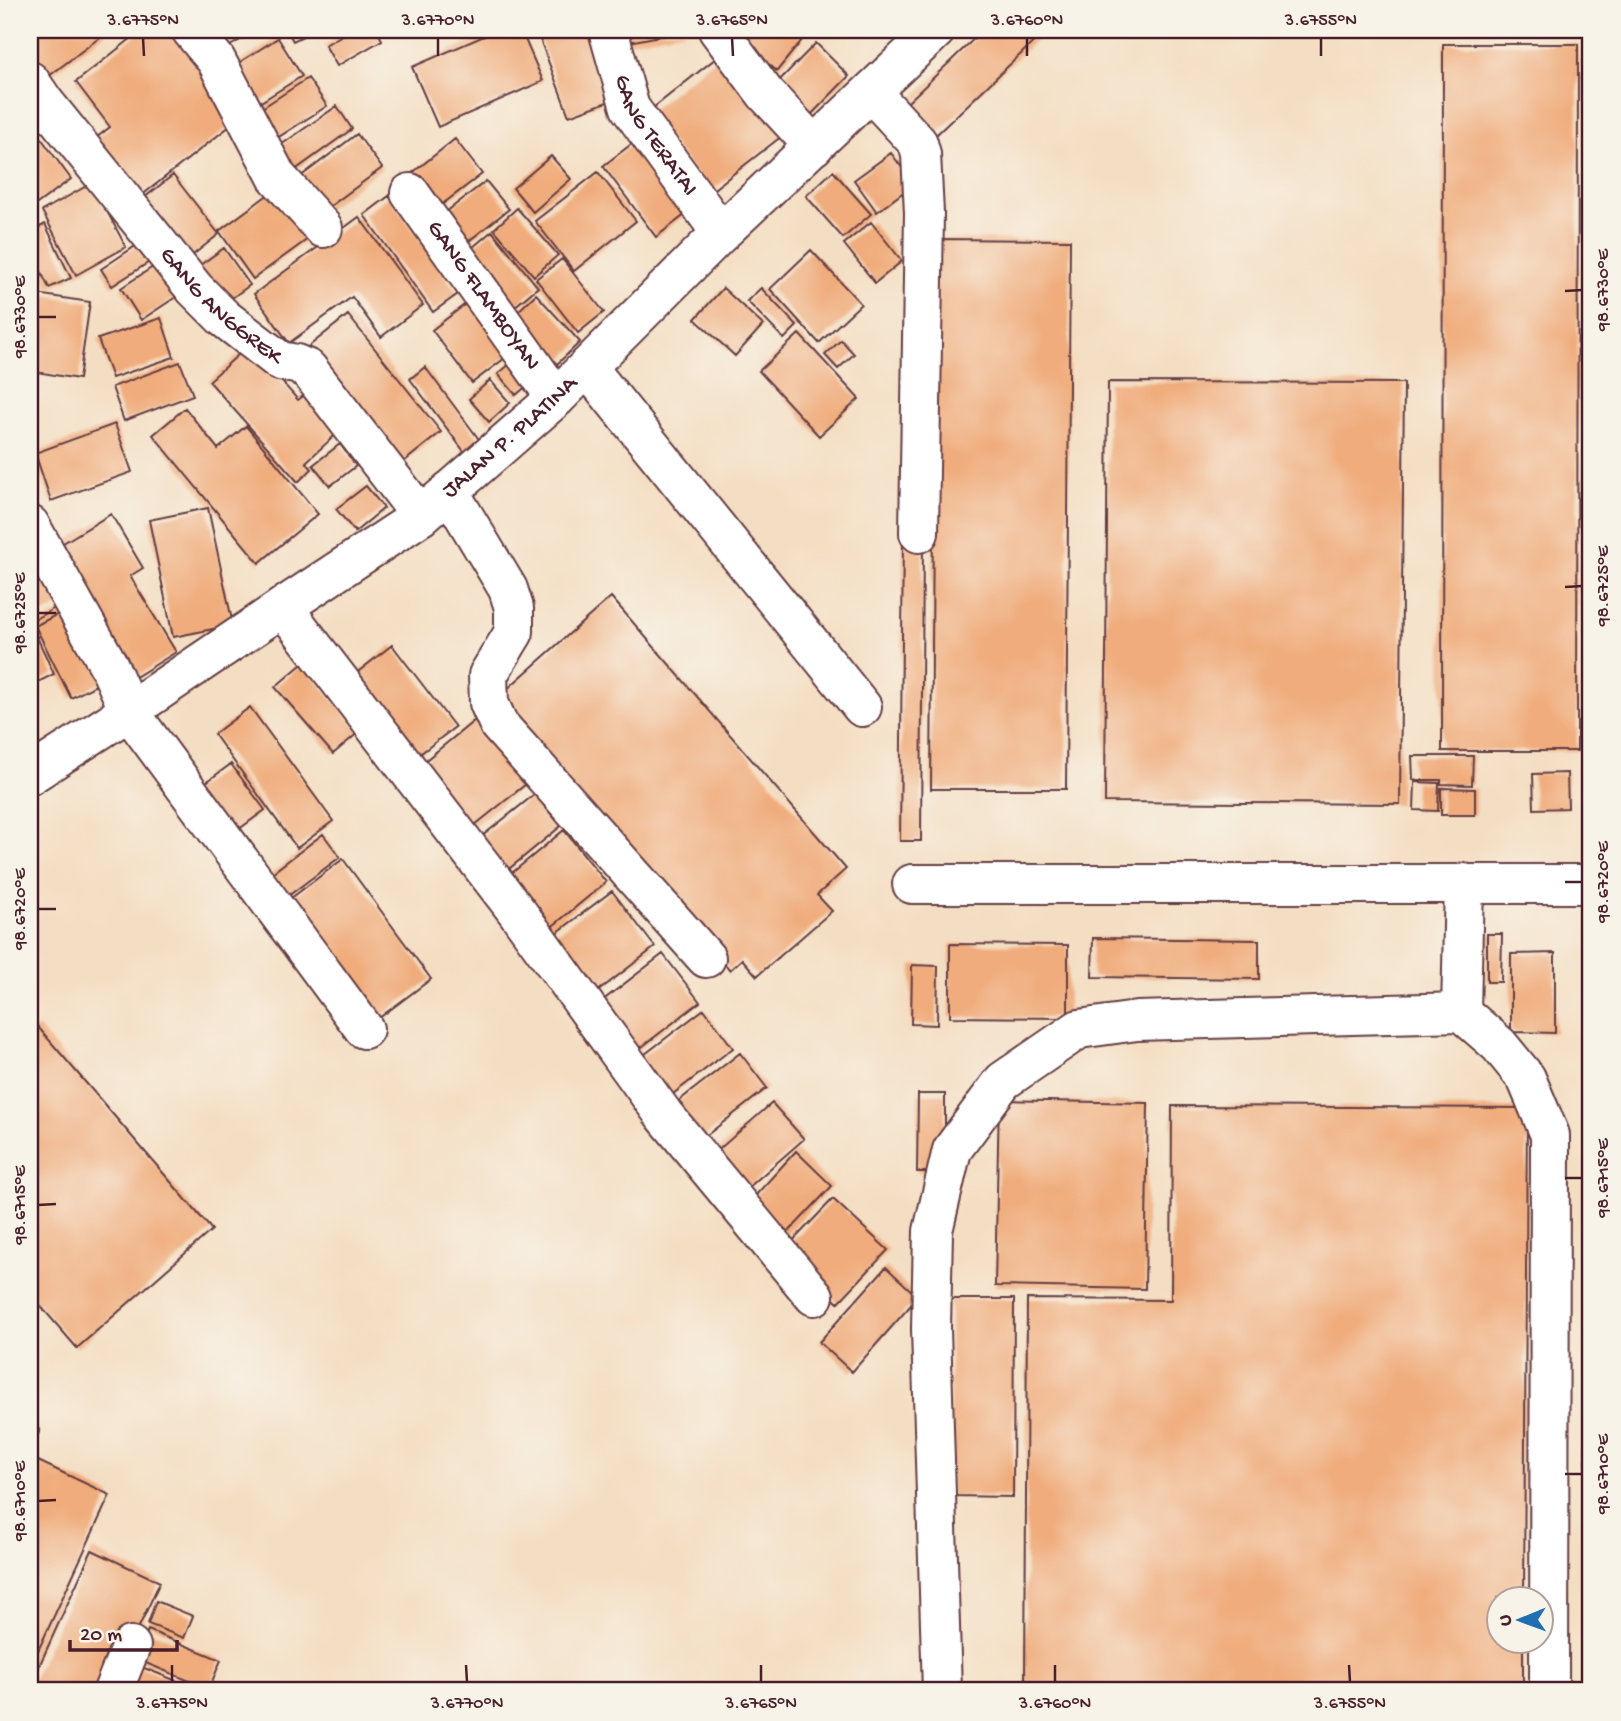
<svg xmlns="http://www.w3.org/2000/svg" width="1621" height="1721" font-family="'Gochi Hand',sans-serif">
	<rect width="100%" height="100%" fill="#f7f3e8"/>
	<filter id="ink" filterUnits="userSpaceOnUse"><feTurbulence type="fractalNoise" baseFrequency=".0143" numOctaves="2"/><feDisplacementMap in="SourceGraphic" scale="14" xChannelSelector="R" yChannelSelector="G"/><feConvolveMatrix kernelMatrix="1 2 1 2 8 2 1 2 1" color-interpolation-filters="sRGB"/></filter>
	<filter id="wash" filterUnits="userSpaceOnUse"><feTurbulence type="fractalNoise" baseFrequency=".00686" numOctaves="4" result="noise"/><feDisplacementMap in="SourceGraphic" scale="28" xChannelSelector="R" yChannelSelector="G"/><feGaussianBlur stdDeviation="1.57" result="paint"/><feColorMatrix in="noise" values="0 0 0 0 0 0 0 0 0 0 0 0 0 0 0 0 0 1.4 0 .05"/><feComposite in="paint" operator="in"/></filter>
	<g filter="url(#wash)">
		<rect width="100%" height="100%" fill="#f4dec3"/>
		<g id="blocks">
			<path fill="#f0ac7c" d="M 30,30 L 105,30 L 107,32 L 41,82 L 30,67 Z
				M 142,30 L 172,30 L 240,118 L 132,203 L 87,145 L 110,127 L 76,82 Z
				M 207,30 L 257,30 L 220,52 Z
				M 287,30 L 315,30 L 293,41 Z
				M 351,30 L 377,30 L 382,40 L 337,66 L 325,45 Z
				M 498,30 L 521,30 L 543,81 L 438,127 L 412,67 Z
				M 549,30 L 599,30 L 624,96 L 569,116 L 538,34 Z
				M 621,30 L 685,30 L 685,31 L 624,43 Z
				M 727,30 L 792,30 L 803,39 L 777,71 Z
				M 983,30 L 1046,30 L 936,135 L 906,104 Z
				M 278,38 L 302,76 L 256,105 L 232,67 Z
				M 816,43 L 849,76 L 801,125 L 768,92 Z
				M 1443,44 L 1578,44 L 1577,751 L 1442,751 Z
				M 725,51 L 787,132 L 710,192 L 648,112 Z
				M 308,78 L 327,106 L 277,138 L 259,110 Z
				M 337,106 L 352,129 L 295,170 L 278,147 Z
				M 30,123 L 71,179 L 30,209 Z
				M 357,134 L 382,168 L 325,210 L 300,177 Z
				M 642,136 L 695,207 L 656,237 L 603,166 Z
				M 455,139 L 482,174 L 432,212 L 406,178 Z
				M 891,153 L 914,184 L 877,212 L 854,180 Z
				M 551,156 L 571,179 L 533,212 L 513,188 Z
				M 833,171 L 871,214 L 843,238 L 806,196 Z
				M 598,172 L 636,221 L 574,271 L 535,221 Z
				M 173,175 L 219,234 L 188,259 L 135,205 Z
				M 486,181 L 509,209 L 460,248 L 437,219 Z
				M 92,183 L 126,247 L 76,275 L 42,211 Z
				M 277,188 L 312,236 L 253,279 L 219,231 Z
				M 389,196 L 458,294 L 433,312 L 364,215 Z
				M 517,208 L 558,255 L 534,276 L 494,229 Z
				M 359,217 L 423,305 L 381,337 L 352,297 L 289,343 L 254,294 Z
				M 871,222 L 902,261 L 875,283 L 844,244 Z
				M 45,224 L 71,278 L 49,288 L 39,268 L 30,272 L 30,232 Z
				M 492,231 L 538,287 L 513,308 L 466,253 Z
				M 146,239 L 157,257 L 112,286 L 101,269 Z
				M 935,239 L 1070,240 L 1066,789 L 931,789 Z
				M 224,248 L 250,285 L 222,305 L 196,268 Z
				M 811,250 L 861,304 L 819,343 L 770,289 Z
				M 165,259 L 185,291 L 141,320 L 121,288 Z
				M 562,259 L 604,312 L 578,333 L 536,279 Z
				M 723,288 L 763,325 L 735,356 L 695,319 Z
				M 761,288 L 797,326 L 784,339 L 747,301 Z
				M 30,293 L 90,302 L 79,379 L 30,371 Z
				M 536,294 L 580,342 L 553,368 L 509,320 Z
				M 472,299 L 513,352 L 472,383 L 432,330 Z
				M 348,315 L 441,432 L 396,468 L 303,351 Z
				M 161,318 L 174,357 L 112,378 L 98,339 Z
				M 799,334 L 859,399 L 819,436 L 759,371 Z
				M 841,340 L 854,354 L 838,369 L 825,355 Z
				M 249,345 L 298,400 L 311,390 L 344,427 L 306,462 L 312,469 L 298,482 L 209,381 Z
				M 517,358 L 535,379 L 516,395 L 498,374 Z
				M 180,362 L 193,395 L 124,421 L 112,387 Z
				M 425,367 L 481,442 L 466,454 L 410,379 Z
				M 490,380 L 510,403 L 489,422 L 469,399 Z
				M 1108,382 L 1404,383 L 1400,804 L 1105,802 Z
				M 185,408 L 218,449 L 246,426 L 318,514 L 259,563 L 153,435 Z
				M 115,424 L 132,472 L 51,501 L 35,453 Z
				M 340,444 L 356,466 L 330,486 L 313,465 Z
				M 366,486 L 384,508 L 355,532 L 336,509 Z
				M 208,508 L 233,625 L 173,637 L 149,520 Z
				M 111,514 L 143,568 L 130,576 L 176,652 L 129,681 L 50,551 Z
				M 903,537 L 923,537 L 921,841 L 900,841 Z
				M 51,567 L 69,600 L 35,619 L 30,611 L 30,580 Z
				M 611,597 L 846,869 L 817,895 L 832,911 L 757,976 L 742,959 L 730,970 L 496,699 Z
				M 71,607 L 108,679 L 71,698 L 35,626 Z
				M 30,622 L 54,674 L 30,686 Z
				M 392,645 L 455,727 L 412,760 L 349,679 Z
				M 302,664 L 360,731 L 333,754 L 275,687 Z
				M 250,707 L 333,821 L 297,848 L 214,734 Z
				M 480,716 L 531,780 L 465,833 L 415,769 Z
				M 1412,756 L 1473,756 L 1472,785 L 1441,784 L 1441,780 L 1413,780 Z
				M 231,764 L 265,810 L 227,838 L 194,791 Z
				M 1567,773 L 1568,808 L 1534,809 L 1533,774 Z
				M 1415,782 L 1439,783 L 1438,811 L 1414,810 Z
				M 1441,788 L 1475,789 L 1475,815 L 1441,815 Z
				M 535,794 L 561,826 L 498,878 L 471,845 Z
				M 564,830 L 606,882 L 543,934 L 501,882 Z
				M 323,834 L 340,857 L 280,902 L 263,880 Z
				M 343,859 L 431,979 L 371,1024 L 282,905 Z
				M 612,891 L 655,947 L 593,995 L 550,938 Z
				M 1487,934 L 1502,934 L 1501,982 L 1487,982 Z
				M 1093,938 L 1259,940 L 1259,979 L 1092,977 Z
				M 950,944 L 1068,945 L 1068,1018 L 950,1017 Z
				M 1555,953 L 1555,1033 L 1511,1032 L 1511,954 Z
				M 663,954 L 700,1002 L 630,1056 L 593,1008 Z
				M 912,965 L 938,966 L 937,1025 L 911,1024 Z
				M 1589,993 L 1591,993 L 1591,1104 L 1588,1104 Z
				M 704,1009 L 733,1048 L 665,1100 L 636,1061 Z
				M 38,1027 L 212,1230 L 77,1348 L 30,1294 L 30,1034 Z
				M 740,1053 L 767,1088 L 698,1142 L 671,1107 Z
				M 918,1094 L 945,1094 L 945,1172 L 917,1172 Z
				M 999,1100 L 1148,1103 L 1145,1289 L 995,1286 Z
				M 772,1103 L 804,1139 L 741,1194 L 709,1158 Z
				M 1172,1106 L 1527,1108 L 1524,1598 L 1498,1598 L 1498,1640 L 1523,1641 L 1523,1691 L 1025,1691 L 1027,1299 L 1171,1300 Z
				M 796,1151 L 832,1186 L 780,1241 L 744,1208 Z
				M 833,1199 L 888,1250 L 838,1303 L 783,1251 Z
				M 886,1267 L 918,1297 L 852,1372 L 819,1342 Z
				M 950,1299 L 1014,1299 L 1013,1497 L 950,1496 Z
				M 1586,1403 L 1591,1403 L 1591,1691 L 1584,1691 Z
				M 30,1425 L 40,1430 L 30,1452 Z
				M 38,1461 L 110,1495 L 30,1668 L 30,1479 Z
				M 92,1550 L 160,1582 L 109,1691 L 30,1691 L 30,1686 Z
				M 156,1601 L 193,1616 L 184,1638 L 148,1624 Z
				M 148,1630 L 221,1660 L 209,1689 L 136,1659 Z
				M 129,1662 L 202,1691 L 118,1691 Z"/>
		</g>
	</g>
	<g filter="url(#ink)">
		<use href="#blocks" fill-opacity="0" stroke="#643c42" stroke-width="2"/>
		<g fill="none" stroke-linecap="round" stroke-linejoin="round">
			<g stroke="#643c42" stroke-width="42">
				<g id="minor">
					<path d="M 191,30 L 216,60 L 277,177 L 323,228"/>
					<path id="s1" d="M 608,30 L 630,108 L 721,233"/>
					<path d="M 718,30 L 765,93 L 814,146"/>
					<path id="s2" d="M 30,81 L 45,103 L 195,289 L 224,318 L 280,361 L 296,364 L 308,369 L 421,516"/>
					<path d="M 871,92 L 918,143 L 921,154 L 924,213 L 919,533"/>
					<path id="s3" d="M 410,193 L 556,398"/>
					<path d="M 587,367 L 862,707"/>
					<path d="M 449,491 L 508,589 L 514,608 L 514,632 L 488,675 L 489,703 L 499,725 L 706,958"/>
					<path d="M 30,525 L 109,666 L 129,711 L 364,1029"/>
					<path d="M 283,607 L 518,913 L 664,1115 L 814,1296"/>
					<path id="s4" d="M 30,775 L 129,711 L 283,607 L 421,516 L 556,398 L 721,233 L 936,30"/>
					<path d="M 912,884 L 1591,884"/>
					<path d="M 1461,1012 L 1464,883"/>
					<path d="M 113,1691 L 131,1646"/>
					<path d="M 942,1691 L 931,1329 L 933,1231 L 952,1150 L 1003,1081 L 1079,1029 L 1137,1021 L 1461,1012 L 1499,1045 L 1526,1078 L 1550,1135 L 1549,1691"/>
				</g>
			</g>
			<use href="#minor" stroke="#fff" stroke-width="38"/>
		</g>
	</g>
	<path fill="none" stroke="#4a1f2b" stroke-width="2.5" d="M 143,38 L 144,56M 438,38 L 438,56M 732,38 L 733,56M 1027,38 L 1027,56M 1321,38 L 1321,56M 1565,291 L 1582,290M 38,317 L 56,317M 1565,587 L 1582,586M 38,613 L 56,613M 1565,882 L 1582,882M 38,909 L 56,909M 1565,1178 L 1582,1178M 38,1205 L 56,1204M 1565,1474 L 1582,1474M 38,1501 L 56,1500M 172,1665 L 172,1682M 466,1665 L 467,1682M 761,1665 L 761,1682M 1055,1665 L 1055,1682M 1349,1665 L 1350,1682"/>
	<g text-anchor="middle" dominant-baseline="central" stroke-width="6" stroke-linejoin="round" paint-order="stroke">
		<g font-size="23" fill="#4a1f2b" stroke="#f7f3e8">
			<text stroke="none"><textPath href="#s1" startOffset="117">GANG TERATAI</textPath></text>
			<text stroke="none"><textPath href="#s3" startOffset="126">GANG FLAMBOYAN</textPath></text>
			<text stroke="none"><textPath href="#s2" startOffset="296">GANG ANGGREK</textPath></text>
			<text stroke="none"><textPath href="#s4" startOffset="588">JALAN P. PLATINA</textPath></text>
		</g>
	</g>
	<rect width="1621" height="1721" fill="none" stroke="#f7f3e8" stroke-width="77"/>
	<g transform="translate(1520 1620) rotate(269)"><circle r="33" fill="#f7f3e8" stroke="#b29e9c" stroke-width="2"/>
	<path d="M0-5L12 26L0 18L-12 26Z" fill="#1f6fb2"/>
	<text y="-10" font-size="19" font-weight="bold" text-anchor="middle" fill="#4a1f2b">U</text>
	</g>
	<path d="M70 1640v10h107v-10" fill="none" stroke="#4a1f2b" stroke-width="3.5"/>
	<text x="80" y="1640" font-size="21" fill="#4a1f2b" stroke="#f7f3e8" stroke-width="5" paint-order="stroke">20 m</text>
	<rect x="38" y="38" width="1544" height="1644" fill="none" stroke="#4a1f2b" stroke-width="2.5"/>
	<g font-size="18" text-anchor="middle" fill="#4a1f2b">
		<text x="143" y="25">3.6775°N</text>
		<text x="438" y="25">3.6770°N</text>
		<text x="732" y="25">3.6765°N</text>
		<text x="1027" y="25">3.6760°N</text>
		<text x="1321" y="25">3.6755°N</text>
		<text transform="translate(1602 290) rotate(-90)" y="6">98.6730°E</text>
		<text transform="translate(19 317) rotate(-90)" y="6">98.6730°E</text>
		<text transform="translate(1602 586) rotate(-90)" y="6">98.6725°E</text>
		<text transform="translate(19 613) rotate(-90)" y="6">98.6725°E</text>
		<text transform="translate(1602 882) rotate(-90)" y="6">98.6720°E</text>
		<text transform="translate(19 909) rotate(-90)" y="6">98.6720°E</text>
		<text transform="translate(1602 1178) rotate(-90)" y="6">98.6715°E</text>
		<text transform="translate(19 1205) rotate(-90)" y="6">98.6715°E</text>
		<text transform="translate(1602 1474) rotate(-90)" y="6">98.6710°E</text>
		<text transform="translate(19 1501) rotate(-90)" y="6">98.6710°E</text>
		<text x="172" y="1708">3.6775°N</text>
		<text x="467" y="1708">3.6770°N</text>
		<text x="761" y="1708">3.6765°N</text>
		<text x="1055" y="1708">3.6760°N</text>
		<text x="1350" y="1708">3.6755°N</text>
	</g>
</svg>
